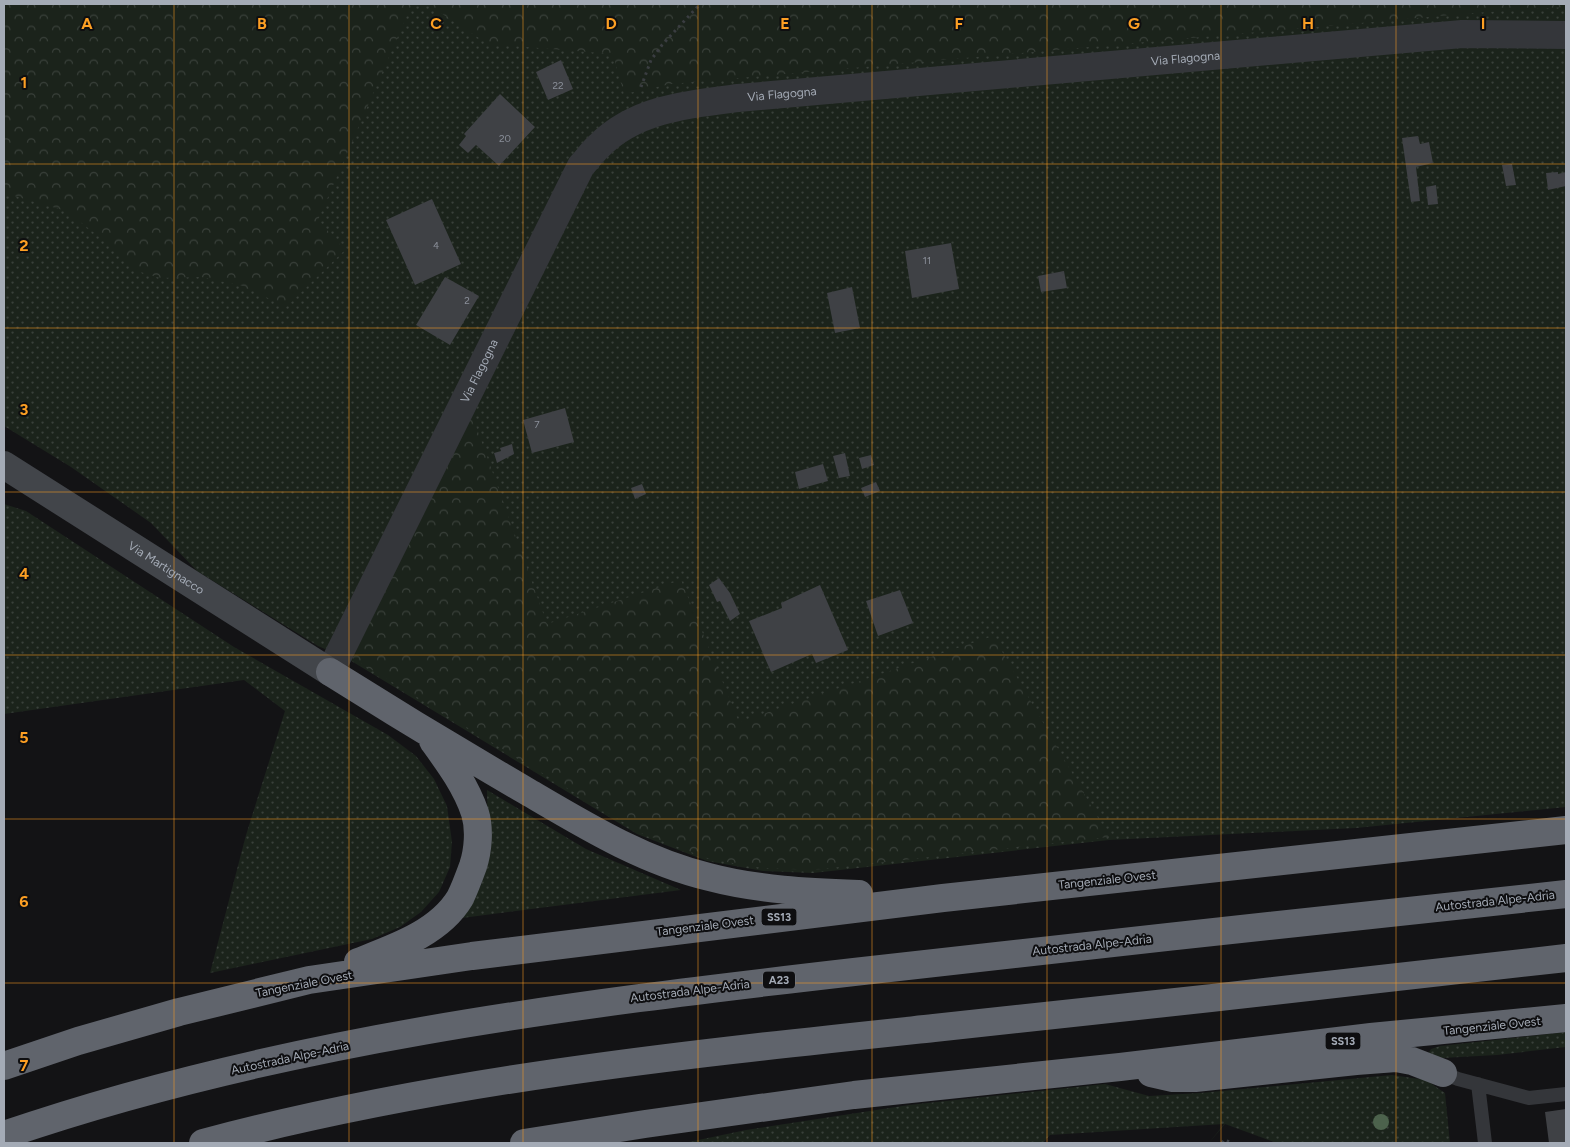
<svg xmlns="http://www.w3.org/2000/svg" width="1570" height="1147" font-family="Figtree,sans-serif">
	<defs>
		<pattern id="green-dots" width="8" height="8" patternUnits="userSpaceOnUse" patternTransform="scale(1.25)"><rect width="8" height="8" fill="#1b231b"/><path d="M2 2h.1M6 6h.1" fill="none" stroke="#39403a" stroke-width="1.8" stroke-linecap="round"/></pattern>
		<pattern id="forest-crowns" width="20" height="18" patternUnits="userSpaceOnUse" patternTransform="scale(1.25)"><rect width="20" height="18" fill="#1b231b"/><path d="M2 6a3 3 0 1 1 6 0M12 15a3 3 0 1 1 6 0" fill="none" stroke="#39403a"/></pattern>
	</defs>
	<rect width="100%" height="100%" fill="#131315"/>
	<path fill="url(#green-dots)" d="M 4,4 L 1566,4 L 1566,807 L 1356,828 L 1109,840 L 813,873 L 763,871 L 707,861 L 637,834 L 348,659 L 318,646 L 197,571 L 151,523 L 71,467 L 4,426 Z
		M 4,504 L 26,511 L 234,647 L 388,735 L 416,756 L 434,779 L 447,806 L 452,842 L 450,867 L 439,892 L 421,912 L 400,927 L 372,939 L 210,973 L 246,835 L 285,711 L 244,680 L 4,714 Z
		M 487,790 L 586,849 L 681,890 L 462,918 L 481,885 L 488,841 Z
		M 1566,1032 L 1566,1047 L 1497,1055 L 1442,1058 L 1428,1054 L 1431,1049 L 1440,1046 Z
		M 1392,1075 L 1426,1080 L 1445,1093 L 1450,1143 L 1277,1143 L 1225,1124 L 1209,1143 L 1224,1124 L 1050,1135 L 1043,1143 L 684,1143 L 746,1130 L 909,1105 L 1105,1084 L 1149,1096 L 1200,1093 Z"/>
	<path fill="url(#forest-crowns)" d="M 4,4 L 412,4 L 318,220 L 345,250 L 286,307 L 243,286 L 201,277 L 160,278 L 134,270 L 110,245 L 66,211 L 4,193 Z
		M 427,4 L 1566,4 L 1566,7 L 1474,13 L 671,84 L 624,94 L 613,54 L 488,44 Z
		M 472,415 L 547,624 L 681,580 L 739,722 L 993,636 L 1109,837 L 813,870 L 762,868 L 709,859 L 641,833 L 349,656 Z"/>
	<path fill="#3f4145" d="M 561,60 L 573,89 L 548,100 L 536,72 Z
		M 500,94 L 535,127 L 499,166 L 476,145 L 468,153 L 459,145 L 466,136 L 464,134 Z
		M 1418,136 L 1420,144 L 1429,142 L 1433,163 L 1416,167 L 1420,201 L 1411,202 L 1402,138 Z
		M 1512,164 L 1516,185 L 1506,186 L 1502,165 Z
		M 1558,172 L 1558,174 L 1566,172 L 1566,186 L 1548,190 L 1546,173 Z
		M 1436,185 L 1438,204 L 1428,205 L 1426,187 Z
		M 432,199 L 461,264 L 415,285 L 386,220 Z
		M 951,243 L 959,289 L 912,298 L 905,251 Z
		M 1064,271 L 1067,288 L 1041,292 L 1038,276 Z
		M 445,277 L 479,296 L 450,345 L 416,325 Z
		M 852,287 L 860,328 L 835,333 L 827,293 Z
		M 565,408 L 574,442 L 532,453 L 523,420 Z
		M 512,444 L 514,454 L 497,463 L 494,453 L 501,451 L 500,448 Z
		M 845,453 L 850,476 L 839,478 L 833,456 Z
		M 871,455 L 874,465 L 862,469 L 859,458 Z
		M 823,464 L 828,481 L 799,489 L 795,472 Z
		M 876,482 L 880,491 L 865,497 L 861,488 Z
		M 642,484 L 646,494 L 635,499 L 631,488 Z
		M 719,578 L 730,593 L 740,614 L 730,621 L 720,601 L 717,602 L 709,585 Z
		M 820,585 L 848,650 L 816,663 L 812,654 L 771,672 L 749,621 L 782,608 L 781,603 Z
		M 900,590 L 913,623 L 878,636 L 866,601 Z
		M 1566,1109 L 1566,1143 L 1549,1143 L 1545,1112 Z"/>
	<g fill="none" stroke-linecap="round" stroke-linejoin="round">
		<path stroke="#3a3d41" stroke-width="3" stroke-dasharray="2.5 4" stroke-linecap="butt" d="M 641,87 L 651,60 L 662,45 L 700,4
			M 1222,1143 L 1224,1140 L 1233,1143"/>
		<path stroke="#34363a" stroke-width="14" d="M 1443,1073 L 1458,1079 L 1529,1098 L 1566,1094
			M 1478,1084 L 1485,1143"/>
		<path stroke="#34363a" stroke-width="28" id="s1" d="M 330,672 L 581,166 C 587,160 592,152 599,146 C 635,109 689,104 738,98 L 1462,34 L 1566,35"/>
		<path stroke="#42454a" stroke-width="28" id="s2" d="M 4,465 L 330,672"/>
		<path stroke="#60646c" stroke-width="28" d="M 330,672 C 395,713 461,753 528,792 C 586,826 643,861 709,877 C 758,890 809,892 859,894
			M 358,962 C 394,948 439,933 460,898 C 465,888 469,877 473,866 C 478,851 480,829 475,813 C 466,786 449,763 433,741
			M 4,1066 L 78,1041 L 179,1012 L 309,980 L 472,956 L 943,898 L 1566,830
			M 1151,1073 L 1173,1078 L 1195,1078 L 1356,1061 L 1396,1058 L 1412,1061 L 1443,1073
			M 4,1135 C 278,1041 567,1005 854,972 C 1091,945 1329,919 1566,894
			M 203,1143 C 442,1079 689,1054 934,1028 C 1145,1006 1355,982 1566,958
			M 524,1143 L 645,1124 L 854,1095 L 1120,1067 L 1371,1037 L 1566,1018"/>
	</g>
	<circle fill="#4c624c" cx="1381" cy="1122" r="8"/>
	<path fill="none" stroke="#fd9f23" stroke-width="1" stroke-opacity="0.55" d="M 174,4 L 174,1143M 349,4 L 349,1143M 523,4 L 523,1143M 698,4 L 698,1143M 872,4 L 872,1143M 1047,4 L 1047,1143M 1221,4 L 1221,1143M 1396,4 L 1396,1143M 4,164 L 1566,164M 4,328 L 1566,328M 4,492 L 1566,492M 4,655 L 1566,655M 4,819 L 1566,819M 4,983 L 1566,983"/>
	<g text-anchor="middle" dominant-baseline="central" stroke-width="4" stroke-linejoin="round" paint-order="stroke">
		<g font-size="10" fill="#8b909a">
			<text x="558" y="85">22</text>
			<text x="505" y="138">20</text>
			<text x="436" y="245">4</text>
			<text x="927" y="260">11</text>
			<text x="467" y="300">2</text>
			<text x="537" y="424">7</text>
		</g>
		<g fill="#0e0e10" stroke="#777c84" stroke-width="1">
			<rect x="761.5" y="908.5" width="35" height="17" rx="4"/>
			<rect x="763" y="971.5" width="32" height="17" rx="4"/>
			<rect x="1325.5" y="1032.5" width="35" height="17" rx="4"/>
		</g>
		<g font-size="11" font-weight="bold" fill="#a4abb6">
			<text x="779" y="917">SS13</text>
			<text x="779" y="980">A23</text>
			<text x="1343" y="1041">SS13</text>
		</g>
		<g font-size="12" fill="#a4abb6" stroke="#0e0e10">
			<text stroke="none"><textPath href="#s1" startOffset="1191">Via Flagogna</textPath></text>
			<text stroke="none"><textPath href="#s1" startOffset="786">Via Flagogna</textPath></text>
			<text stroke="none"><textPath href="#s1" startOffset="336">Via Flagogna</textPath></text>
			<text stroke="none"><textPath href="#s2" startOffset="192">Via Martignacco</textPath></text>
			<text transform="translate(1107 880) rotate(-6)">Tangenziale Ovest</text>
			<text transform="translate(1495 901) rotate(-6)">Autostrada Alpe-Adria</text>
			<text transform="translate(705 926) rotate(-7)">Tangenziale Ovest</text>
			<text transform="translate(1092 945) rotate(-6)">Autostrada Alpe-Adria</text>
			<text transform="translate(304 984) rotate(-11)">Tangenziale Ovest</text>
			<text transform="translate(690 991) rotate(-7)">Autostrada Alpe-Adria</text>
			<text transform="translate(1492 1026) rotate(-6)">Tangenziale Ovest</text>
			<text transform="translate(290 1058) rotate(-12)">Autostrada Alpe-Adria</text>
		</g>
	</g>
	<g font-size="16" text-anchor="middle" font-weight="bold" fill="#fd9f23" stroke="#0e0e10" stroke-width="4" stroke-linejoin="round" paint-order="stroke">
		<text x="87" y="29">A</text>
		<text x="262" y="29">B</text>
		<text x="436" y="29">C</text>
		<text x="611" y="29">D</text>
		<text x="785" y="29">E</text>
		<text x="959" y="29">F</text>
		<text x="1134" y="29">G</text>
		<text x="1308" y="29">H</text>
		<text x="1483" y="29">I</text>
		<text x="24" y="88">1</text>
		<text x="24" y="251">2</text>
		<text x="24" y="415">3</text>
		<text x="24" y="579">4</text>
		<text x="24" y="743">5</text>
		<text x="24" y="907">6</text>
		<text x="24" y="1071">7</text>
	</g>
	<rect width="1570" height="1147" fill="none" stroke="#a4abb6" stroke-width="10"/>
</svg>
